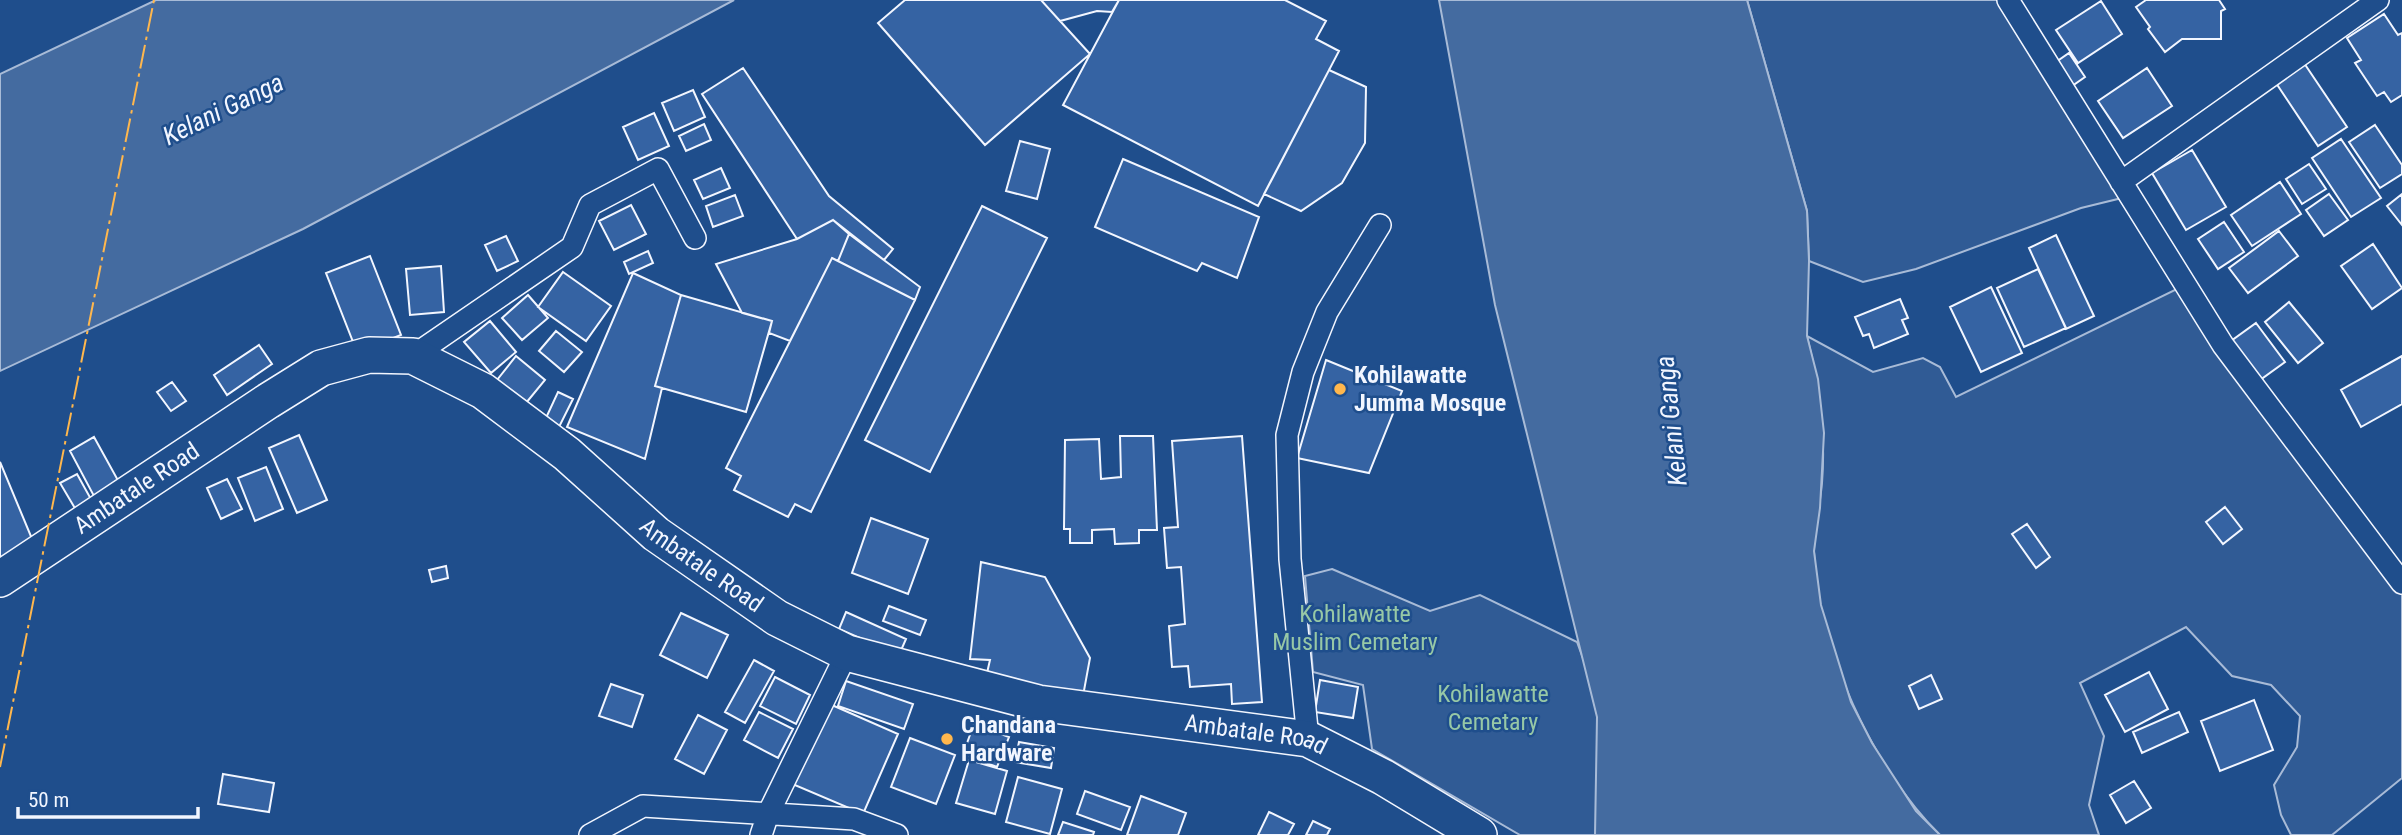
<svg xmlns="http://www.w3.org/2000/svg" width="2402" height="835" font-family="'Roboto Condensed',sans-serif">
	<rect width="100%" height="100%" fill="#1f4e8c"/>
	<path fill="#305b95" stroke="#a8bbd7" stroke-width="2" d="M 1747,0 L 2008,0 L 2130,196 L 2081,208 L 1916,269 L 1863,282 L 1809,261 L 1807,211 Z
		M 2185,285 L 2402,583 L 2402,778 L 2332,835 L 2291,835 L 2281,815 L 2274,785 L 2297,747 L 2300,716 L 2271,685 L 2232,676 L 2186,627 L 2080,683 L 2104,736 L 2089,805 L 2099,835 L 1940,835 C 1873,769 1817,647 1814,552 C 1814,530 1820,506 1822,483 C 1826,432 1819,385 1807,336 L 1873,372 L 1923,358 L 1940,367 L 1956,397 Z
		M 1332,569 L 1430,611 L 1480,595 L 1577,642 L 1603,713 L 1606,835 L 1520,835 L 1372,749 L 1363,685 L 1313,672 L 1305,576 Z"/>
	<path fill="#446ba0" stroke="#a8bbd7" stroke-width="2" d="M 156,0 L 734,0 L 303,229 L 0,371 L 0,74 Z
		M 1439,0 L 1747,0 L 1807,211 L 1809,261 L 1807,336 L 1818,379 L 1824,433 L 1820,508 L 1814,551 L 1821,605 L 1851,702 L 1872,743 L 1916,811 L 1940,835 L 1595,835 L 1597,717 L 1495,305 Z"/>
	<path fill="#3563a3" stroke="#f2f6ff" stroke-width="2" d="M 905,0 L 1041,0 L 1090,54 L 985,145 L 878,23 Z
		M 1041,0 L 1119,0 L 1112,12 L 1097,11 L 1060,21 Z
		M 1119,0 L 1285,0 L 1326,21 L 1316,39 L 1339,51 L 1258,206 L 1063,105 Z
		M 2146,0 L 2219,0 L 2225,9 L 2221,11 L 2221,39 L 2182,39 L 2165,52 L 2148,29 L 2150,27 L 2136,7 Z
		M 2101,1 L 2122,34 L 2078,63 L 2056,30 Z
		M 2384,14 L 2398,35 L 2402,33 L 2402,95 L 2391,102 L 2384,92 L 2377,96 L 2355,63 L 2361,60 L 2347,38 Z
		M 2069,53 L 2085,77 L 2072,86 L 2056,62 Z
		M 2304,63 L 2347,127 L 2318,146 L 2276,83 Z
		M 743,68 L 829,196 L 893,249 L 884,260 L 833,220 L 797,239 L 702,94 Z
		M 2147,68 L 2172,106 L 2123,138 L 2098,101 Z
		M 1329,70 L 1366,87 L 1365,143 L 1342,183 L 1301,211 L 1264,194 Z
		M 693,90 L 705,117 L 674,131 L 662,103 Z
		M 654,113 L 669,146 L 638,160 L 623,127 Z
		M 704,124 L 711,140 L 686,151 L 679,136 Z
		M 2375,125 L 2402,165 L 2402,174 L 2380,188 L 2349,142 Z
		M 2341,139 L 2381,198 L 2351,217 L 2312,158 Z
		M 1020,141 L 1050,149 L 1037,199 L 1006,191 Z
		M 2192,150 L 2226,207 L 2186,230 L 2152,173 Z
		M 1123,159 L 1259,217 L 1237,278 L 1202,263 L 1197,271 L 1095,227 Z
		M 2309,164 L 2326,189 L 2302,204 L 2286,179 Z
		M 721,168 L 730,188 L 703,199 L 694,180 Z
		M 2280,182 L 2301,214 L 2252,246 L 2231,215 Z
		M 2329,194 L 2348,220 L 2324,236 L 2306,210 Z
		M 2402,194 L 2402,225 L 2387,206 Z
		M 735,195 L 743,216 L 713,227 L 706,206 Z
		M 631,205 L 646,234 L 614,250 L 599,221 Z
		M 982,206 L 1047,238 L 930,472 L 865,440 Z
		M 833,220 L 849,234 L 838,261 L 832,258 L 790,341 L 769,333 L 772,321 L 742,313 L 716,264 L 797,239 Z
		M 2224,222 L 2244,252 L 2218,269 L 2198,239 Z
		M 2279,231 L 2298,256 L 2248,293 L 2229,268 Z
		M 849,234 L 920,287 L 915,300 L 838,261 Z
		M 2056,235 L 2094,316 L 2066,329 L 2029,248 Z
		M 506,236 L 518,261 L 497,271 L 485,245 Z
		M 2373,244 L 2402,288 L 2372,309 L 2341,266 Z
		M 648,251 L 653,263 L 629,274 L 624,262 Z
		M 370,256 L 401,335 L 357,352 L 326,273 Z
		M 832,258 L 915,300 L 811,512 L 795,504 L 788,517 L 734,490 L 741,476 L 726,468 Z
		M 441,266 L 444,312 L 410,315 L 406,269 Z
		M 2038,269 L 2066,328 L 2024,347 L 1997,288 Z
		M 563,272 L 611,306 L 586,341 L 538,307 Z
		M 633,273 L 681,295 L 655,386 L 662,388 L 645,459 L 567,427 Z
		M 1991,287 L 2022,353 L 1981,372 L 1950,307 Z
		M 528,295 L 548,318 L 522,340 L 502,318 Z
		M 681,295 L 772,321 L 746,412 L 655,386 Z
		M 1900,299 L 1908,318 L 1902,320 L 1908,334 L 1874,348 L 1869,334 L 1863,336 L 1855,317 Z
		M 2289,302 L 2323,343 L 2298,363 L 2265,322 Z
		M 490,321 L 516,352 L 491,373 L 464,342 Z
		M 2256,323 L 2285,362 L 2260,380 L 2231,341 Z
		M 556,331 L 582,352 L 564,372 L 539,351 Z
		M 259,345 L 272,364 L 227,395 L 214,375 Z
		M 516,356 L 545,380 L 526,403 L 497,380 Z
		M 2402,356 L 2402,404 L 2361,427 L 2341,390 Z
		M 1326,360 L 1402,391 L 1369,473 L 1297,458 Z
		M 172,382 L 186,401 L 171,411 L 157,392 Z
		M 558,392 L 573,399 L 559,427 L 545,420 Z
		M 299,435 L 327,500 L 297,513 L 269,448 Z
		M 1120,436 L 1153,436 L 1157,530 L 1139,530 L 1139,543 L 1115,544 L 1114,529 L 1092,530 L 1092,543 L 1070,543 L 1070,529 L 1064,529 L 1065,440 L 1099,439 L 1101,479 L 1121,477 Z
		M 1242,436 L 1262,702 L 1232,704 L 1231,684 L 1190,687 L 1188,666 L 1172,667 L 1169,626 L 1185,624 L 1181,567 L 1167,568 L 1164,528 L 1178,527 L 1172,441 Z
		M 94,437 L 120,484 L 95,498 L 70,451 Z
		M 0,462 L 35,546 L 0,561 Z
		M 266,467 L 283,509 L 255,521 L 238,478 Z
		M 77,474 L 92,501 L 76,510 L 60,483 Z
		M 227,479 L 242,509 L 221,519 L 207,488 Z
		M 2225,507 L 2242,529 L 2223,544 L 2206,522 Z
		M 871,518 L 928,539 L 908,594 L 852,573 Z
		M 2027,524 L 2050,557 L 2036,568 L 2012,534 Z
		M 981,562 L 1045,577 L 1090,658 L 1083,696 L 987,673 L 990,660 L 970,659 Z
		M 446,566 L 448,578 L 432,582 L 429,570 Z
		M 889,606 L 926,620 L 920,635 L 883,621 Z
		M 846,612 L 906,639 L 899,655 L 839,629 Z
		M 681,613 L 728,635 L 707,678 L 660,655 Z
		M 754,660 L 774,671 L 745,723 L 725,712 Z
		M 2149,672 L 2168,709 L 2125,732 L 2105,695 Z
		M 1931,675 L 1942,699 L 1919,709 L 1909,686 Z
		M 775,677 L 810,695 L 796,724 L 760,706 Z
		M 1320,680 L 1358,687 L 1353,718 L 1315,712 Z
		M 846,681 L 913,704 L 904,729 L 838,706 Z
		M 611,684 L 643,695 L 632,727 L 599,716 Z
		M 2254,700 L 2273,750 L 2220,771 L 2201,721 Z
		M 825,702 L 898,734 L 863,814 L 790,783 Z
		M 759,712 L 793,729 L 778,758 L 744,740 Z
		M 2179,712 L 2188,732 L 2142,753 L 2133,732 Z
		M 698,715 L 727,730 L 704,774 L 675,759 Z
		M 974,724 L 1009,737 L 997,767 L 963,754 Z
		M 910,738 L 955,755 L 936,804 L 891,787 Z
		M 1019,742 L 1054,748 L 1051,768 L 1015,762 Z
		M 969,760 L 1007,771 L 995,814 L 956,803 Z
		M 223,774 L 274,783 L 269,812 L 218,804 Z
		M 1018,777 L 1062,789 L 1050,834 L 1006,822 Z
		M 2134,781 L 2151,808 L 2126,823 L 2110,795 Z
		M 1085,791 L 1130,807 L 1121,830 L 1077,814 Z
		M 1141,796 L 1186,813 L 1178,835 L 1127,835 Z
		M 1269,812 L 1294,824 L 1288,835 L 1258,835 Z
		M 1313,821 L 1330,829 L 1327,835 L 1306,835 Z
		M 1063,822 L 1094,832 L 1093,835 L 1058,835 Z"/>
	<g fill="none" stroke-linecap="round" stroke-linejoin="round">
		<g stroke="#f2f6ff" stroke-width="24">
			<path id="street" d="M 2008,0 L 2223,345 L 2402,583
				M 2121,182 L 2378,0
				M 413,356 L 572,247 L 590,205 L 658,169 L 695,238
				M 1308,739 L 1290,559 L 1287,435 L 1303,372 L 1327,312 L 1380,225
				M 590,835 L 643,806 L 854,819 L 897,835
				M 761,835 L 768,814 L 847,653"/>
		</g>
		<g stroke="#f2f6ff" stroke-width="38">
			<g id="primary">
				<path id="s1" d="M 0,579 L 268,401 L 321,368 L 369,355 L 413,356 L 483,391 L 567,454 L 656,534 L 777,618 L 847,653 L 1038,703 L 1308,739 L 1383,777 L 1479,835"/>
			</g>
		</g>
		<use href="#street" stroke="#1f4e8c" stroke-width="21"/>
		<use href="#primary" stroke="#1f4e8c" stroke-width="35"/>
		<path stroke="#ffb74d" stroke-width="2" stroke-dasharray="24 5 3.5 5" stroke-linecap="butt" d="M 0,767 L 154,0"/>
	</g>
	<g fill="#ffb74d" stroke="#1f4e8c" stroke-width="2.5">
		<circle cx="1340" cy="389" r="7"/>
		<circle cx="947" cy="739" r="7"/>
	</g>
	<g text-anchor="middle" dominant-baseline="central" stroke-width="5" stroke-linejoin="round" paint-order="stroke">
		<g font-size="24" font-weight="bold" fill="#f2f6ff" stroke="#1f4e8c" text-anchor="start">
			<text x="1354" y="375">Kohilawatte<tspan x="1354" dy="28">Jumma Mosque</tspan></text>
			<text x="961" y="725">Chandana<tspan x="961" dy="28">Hardware</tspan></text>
		</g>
		<g font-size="24" fill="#f2f6ff" stroke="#1f4e8c">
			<text stroke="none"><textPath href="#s1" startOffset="164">Ambatale Road</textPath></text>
			<text stroke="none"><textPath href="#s1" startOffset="836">Ambatale Road</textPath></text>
			<text stroke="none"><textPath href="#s1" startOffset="1424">Ambatale Road</textPath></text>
		</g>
		<g font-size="24" fill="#97c8a6" stroke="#1f4e8c">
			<text x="1355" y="614">Kohilawatte<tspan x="1355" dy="28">Muslim Cemetary</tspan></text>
			<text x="1493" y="694">Kohilawatte<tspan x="1493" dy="28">Cemetary</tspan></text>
		</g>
		<g font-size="26" font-style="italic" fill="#f2f6ff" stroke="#1f4e8c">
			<text transform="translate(223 109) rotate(-26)">Kelani Ganga</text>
			<text transform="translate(1671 421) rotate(-96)">Kelani Ganga</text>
		</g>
	</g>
	<path d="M18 807v10h180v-10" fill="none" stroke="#f2f6ff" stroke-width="3.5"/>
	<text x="28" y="807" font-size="21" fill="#f2f6ff" stroke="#1f4e8c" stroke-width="5" paint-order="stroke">50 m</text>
</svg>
